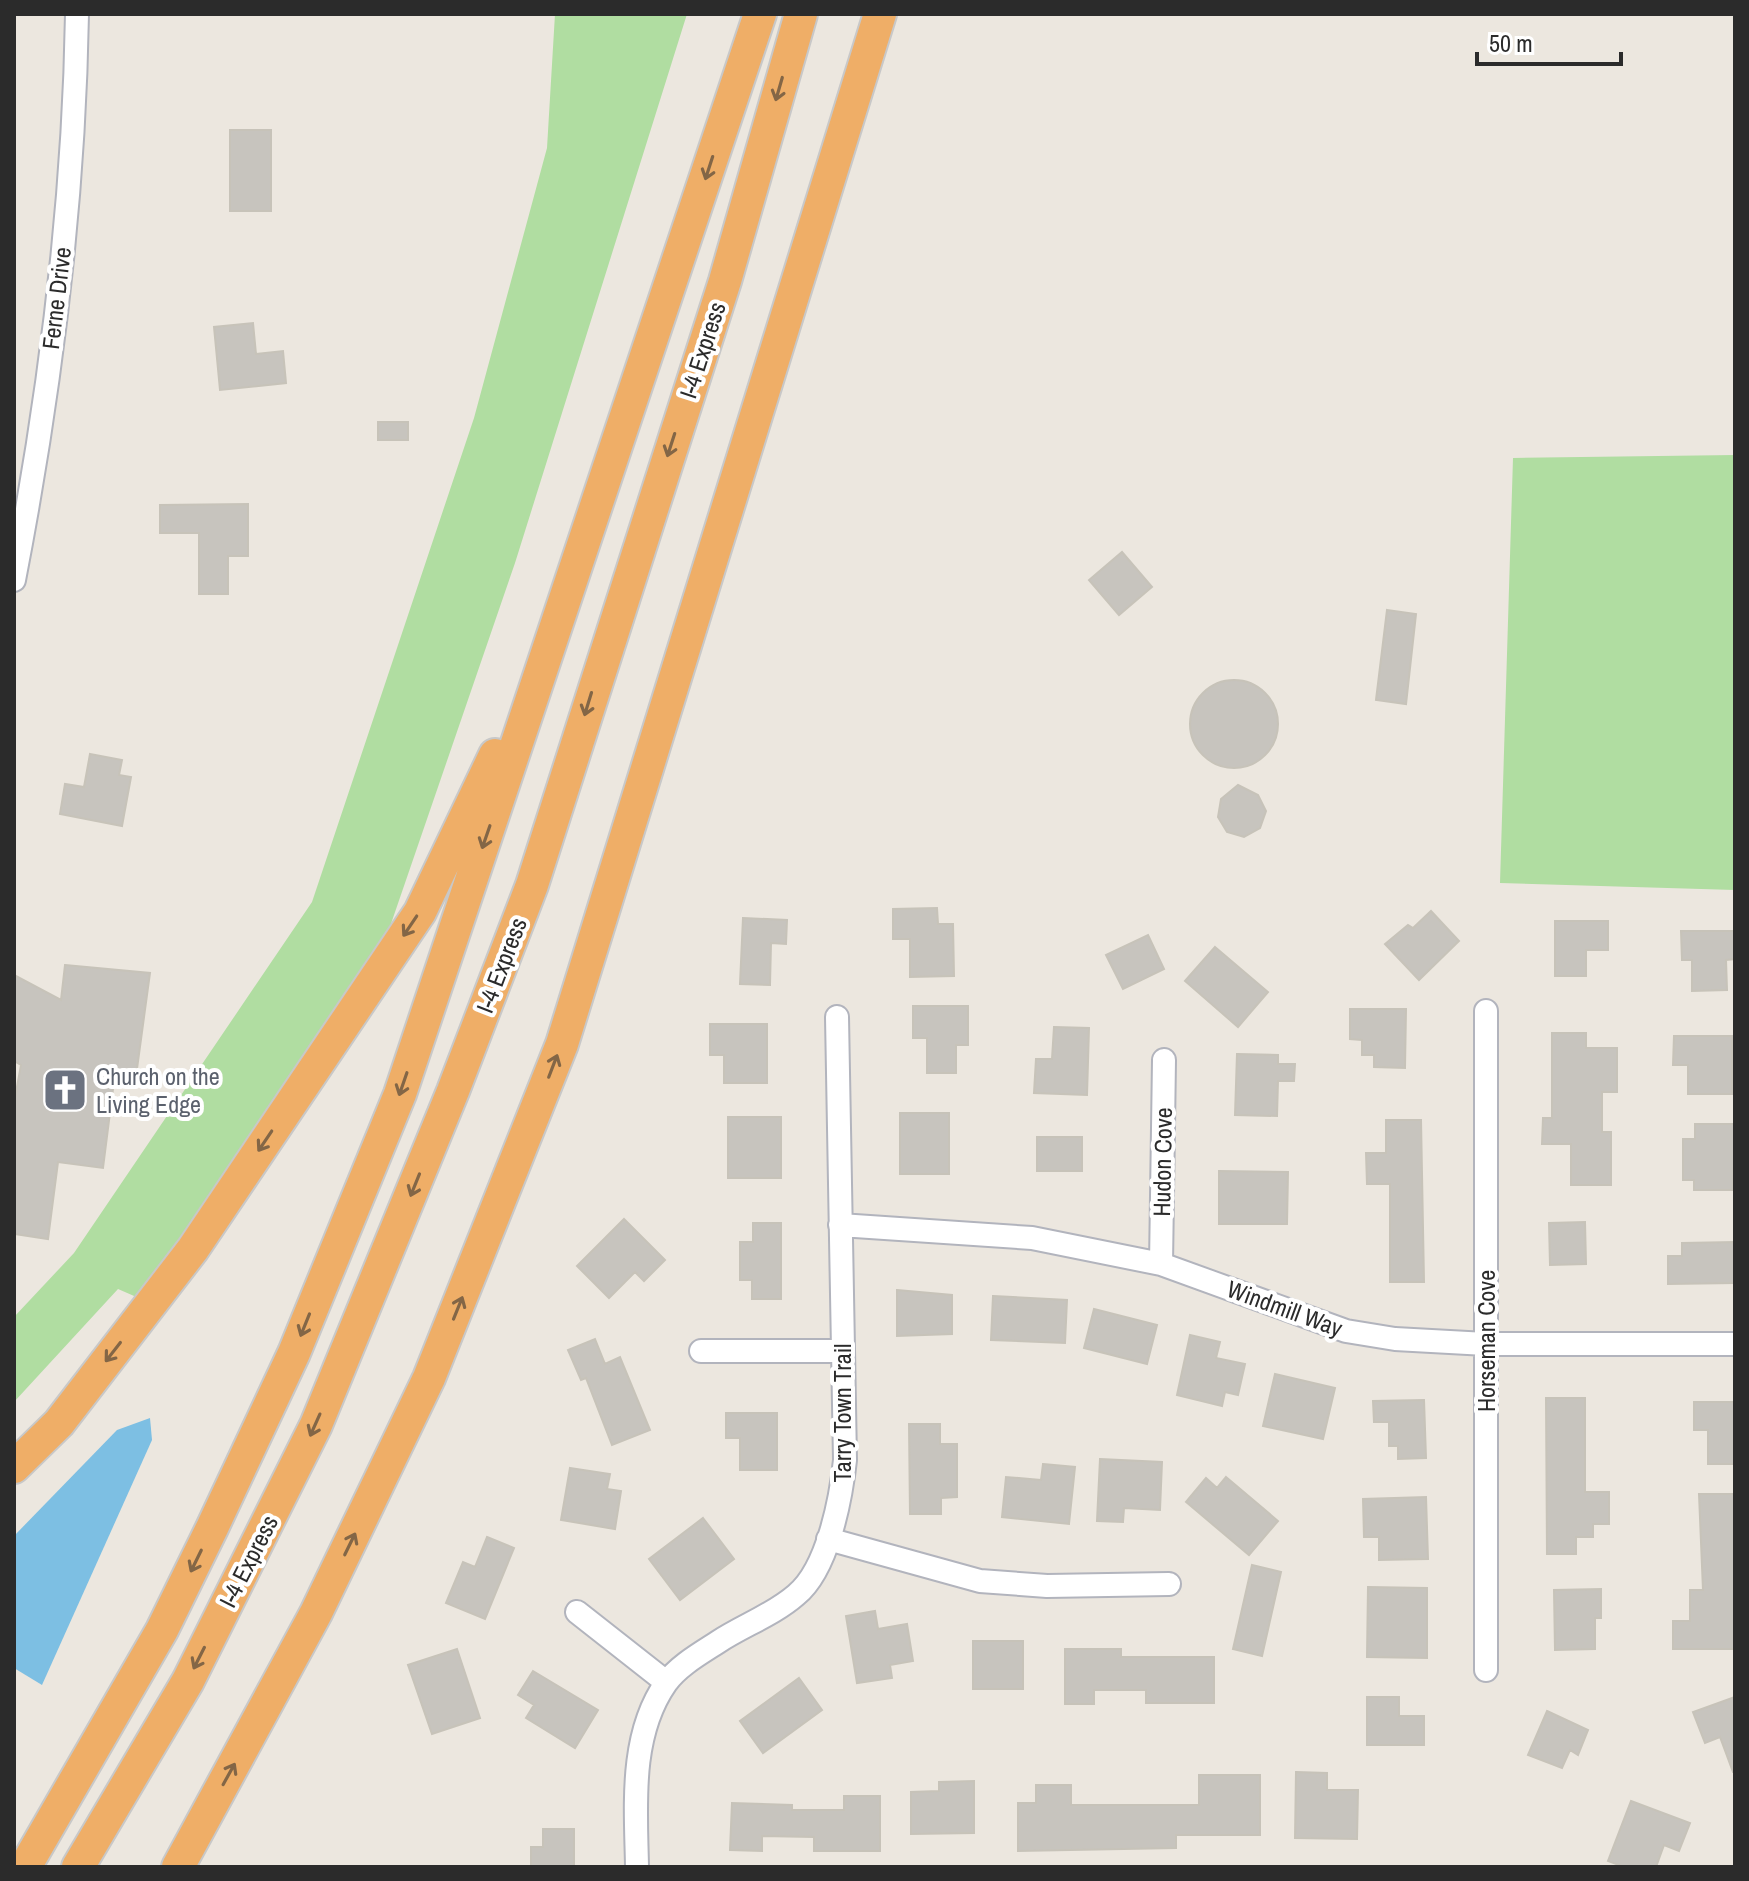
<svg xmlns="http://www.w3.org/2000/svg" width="1749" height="1881" font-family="'Archivo Narrow',sans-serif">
	<rect width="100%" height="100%" fill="#ece7df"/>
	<path fill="#b0dda1" d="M 555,14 L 687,14 L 515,563 L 383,947 L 141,1299 L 118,1289 L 14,1402 L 14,1317 L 74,1253 L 312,902 L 474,418 L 547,148 Z
		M 1735,455 L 1735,890 L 1500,883 L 1513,458 Z"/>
	<path fill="#7dbfe3" d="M 150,1418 L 152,1440 L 42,1685 L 14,1668 L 14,1536 L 117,1430 Z"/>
	<path fill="#c7c4be" stroke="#c7c3b9" stroke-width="2" d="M 230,130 L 271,130 L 271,211 L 230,211 Z
		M 253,323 L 256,354 L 283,351 L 286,383 L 220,390 L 214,327 Z
		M 378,422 L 408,422 L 408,440 L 378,440 Z
		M 248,504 L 248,556 L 228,556 L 228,594 L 199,594 L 199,533 L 160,533 L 160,505 Z
		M 1122,552 L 1152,587 L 1119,615 L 1089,580 Z
		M 1387,610 L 1416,614 L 1406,704 L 1376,700 Z
		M1190 724a44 44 0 1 1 88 0a44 44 0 1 1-88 0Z
		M 90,754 L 122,760 L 119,775 L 131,777 L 122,826 L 60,814 L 65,784 L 84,787 Z
		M 1238,785 L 1258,795 L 1266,811 L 1260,828 L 1244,837 L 1227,832 L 1218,817 L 1221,799 Z
		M 937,908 L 938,924 L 953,924 L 954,976 L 910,977 L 910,939 L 893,939 L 893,909 Z
		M 1431,911 L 1459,941 L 1419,980 L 1385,944 L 1408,925 L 1413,928 Z
		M 743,918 L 787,920 L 786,944 L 771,943 L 770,985 L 740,984 Z
		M 1555,921 L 1608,921 L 1608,950 L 1586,950 L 1586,976 L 1555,976 Z
		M 1681,931 L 1735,931 L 1735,959 L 1726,960 L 1727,990 L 1692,991 L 1692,960 L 1682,960 Z
		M 1148,935 L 1164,969 L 1123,989 L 1106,955 Z
		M 1215,947 L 1268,992 L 1238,1027 L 1185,981 Z
		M 65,965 L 150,973 L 136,1076 L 115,1073 L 103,1168 L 58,1162 L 48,1239 L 14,1234 L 14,1103 L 21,1065 L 14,1061 L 14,975 L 61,1000 Z
		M 913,1006 L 968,1006 L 968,1045 L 956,1045 L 956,1073 L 927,1073 L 927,1038 L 913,1038 Z
		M 1350,1009 L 1406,1009 L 1405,1068 L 1374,1067 L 1374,1055 L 1362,1055 L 1362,1040 L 1350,1039 Z
		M 710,1024 L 767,1024 L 767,1083 L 724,1083 L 724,1055 L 710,1055 Z
		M 1054,1027 L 1089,1028 L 1087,1095 L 1034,1093 L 1036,1059 L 1052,1059 Z
		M 1552,1033 L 1586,1033 L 1586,1048 L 1617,1048 L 1617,1092 L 1602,1092 L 1602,1132 L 1611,1132 L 1611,1185 L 1571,1185 L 1571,1144 L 1542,1144 L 1543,1118 L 1552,1118 Z
		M 1674,1036 L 1732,1036 L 1732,1094 L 1688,1094 L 1688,1065 L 1673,1065 Z
		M 1237,1054 L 1278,1055 L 1278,1064 L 1295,1064 L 1294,1081 L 1278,1081 L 1277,1116 L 1235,1115 Z
		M 900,1113 L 949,1113 L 949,1174 L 900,1174 Z
		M 728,1117 L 781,1117 L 781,1178 L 728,1178 Z
		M 1386,1120 L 1421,1120 L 1424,1282 L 1390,1282 L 1390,1184 L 1367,1184 L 1366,1153 L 1386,1153 Z
		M 1695,1124 L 1735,1124 L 1733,1190 L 1694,1190 L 1694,1180 L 1683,1180 L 1683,1139 L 1695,1139 Z
		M 1037,1137 L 1082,1137 L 1082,1171 L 1037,1171 Z
		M 1219,1171 L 1288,1172 L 1287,1224 L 1219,1224 Z
		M 624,1219 L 665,1260 L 644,1281 L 635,1272 L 609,1298 L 577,1266 Z
		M 1585,1222 L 1586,1264 L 1550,1265 L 1549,1223 Z
		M 753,1223 L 781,1223 L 781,1299 L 752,1299 L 752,1280 L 740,1280 L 740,1242 L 753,1242 Z
		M 1735,1242 L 1735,1283 L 1668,1284 L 1668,1256 L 1682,1256 L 1682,1243 Z
		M 897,1290 L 952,1295 L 952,1334 L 897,1336 Z
		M 993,1296 L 1067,1300 L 1065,1343 L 991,1340 Z
		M 1094,1309 L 1157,1325 L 1147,1364 L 1084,1348 Z
		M 1190,1335 L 1220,1342 L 1216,1358 L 1245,1364 L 1238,1395 L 1225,1392 L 1222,1406 L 1177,1395 Z
		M 595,1339 L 605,1364 L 620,1357 L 650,1430 L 612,1445 L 586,1378 L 581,1380 L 568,1350 Z
		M 1275,1374 L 1335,1388 L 1323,1439 L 1263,1426 Z
		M 1546,1398 L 1585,1398 L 1585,1492 L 1609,1492 L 1609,1524 L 1593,1524 L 1593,1537 L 1576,1537 L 1576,1554 L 1547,1554 Z
		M 1424,1400 L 1426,1458 L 1398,1459 L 1398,1446 L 1389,1446 L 1389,1422 L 1374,1422 L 1373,1401 Z
		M 1694,1402 L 1735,1402 L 1735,1464 L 1708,1464 L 1708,1430 L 1694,1430 Z
		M 726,1413 L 777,1413 L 777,1470 L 740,1470 L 740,1438 L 726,1438 Z
		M 909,1424 L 940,1424 L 940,1444 L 957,1444 L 957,1497 L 941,1498 L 941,1514 L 910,1514 Z
		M 1100,1459 L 1162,1462 L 1160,1510 L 1124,1508 L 1123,1522 L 1097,1521 Z
		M 1043,1464 L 1075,1467 L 1069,1524 L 1002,1517 L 1006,1477 L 1041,1480 Z
		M 570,1468 L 610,1474 L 607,1489 L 621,1491 L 615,1529 L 561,1520 Z
		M 1226,1477 L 1278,1521 L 1249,1555 L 1186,1502 L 1206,1478 L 1217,1488 Z
		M 1699,1494 L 1735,1494 L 1735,1649 L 1673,1649 L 1673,1621 L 1690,1621 L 1690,1590 L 1703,1590 Z
		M 1426,1497 L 1428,1559 L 1379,1560 L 1379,1537 L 1364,1537 L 1363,1499 Z
		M 703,1518 L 734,1559 L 680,1600 L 649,1559 Z
		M 487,1537 L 514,1548 L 485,1619 L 446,1603 L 463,1562 L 475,1567 Z
		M 1252,1565 L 1281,1572 L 1262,1656 L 1233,1649 Z
		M 1368,1587 L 1427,1588 L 1427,1658 L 1367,1657 Z
		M 1601,1589 L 1601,1618 L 1595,1618 L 1595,1649 L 1555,1650 L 1554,1590 Z
		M 875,1611 L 878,1629 L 907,1624 L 913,1661 L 890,1665 L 892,1678 L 857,1683 L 846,1616 Z
		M 973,1641 L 1023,1641 L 1023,1689 L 973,1689 Z
		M 457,1649 L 480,1718 L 432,1734 L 408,1665 Z
		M 1065,1649 L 1121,1649 L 1121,1657 L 1214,1657 L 1214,1703 L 1146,1703 L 1146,1690 L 1094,1690 L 1094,1704 L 1065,1704 Z
		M 533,1671 L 598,1710 L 575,1748 L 526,1718 L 534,1705 L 518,1695 Z
		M 799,1678 L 822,1710 L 763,1753 L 740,1721 Z
		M 1367,1697 L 1399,1697 L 1399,1716 L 1424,1716 L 1424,1745 L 1367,1745 Z
		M 1735,1697 L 1735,1772 L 1733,1772 L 1720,1737 L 1705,1743 L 1693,1712 Z
		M 1547,1711 L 1588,1730 L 1578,1755 L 1570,1750 L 1562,1768 L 1528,1755 Z
		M 1296,1772 L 1327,1773 L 1327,1790 L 1358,1790 L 1357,1839 L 1295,1838 Z
		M 1199,1775 L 1260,1775 L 1260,1835 L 1176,1835 L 1176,1848 L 1018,1851 L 1018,1803 L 1036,1803 L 1036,1785 L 1071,1785 L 1071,1805 L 1199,1805 Z
		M 974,1781 L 974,1833 L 911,1834 L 911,1792 L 939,1791 L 939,1782 Z
		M 844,1796 L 880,1796 L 880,1851 L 814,1851 L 814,1837 L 762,1836 L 762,1851 L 730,1850 L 732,1803 L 792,1805 L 792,1810 L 844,1810 Z
		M 1631,1801 L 1690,1823 L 1679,1851 L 1664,1845 L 1656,1867 L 1624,1867 L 1608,1861 Z
		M 543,1829 L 574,1829 L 574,1867 L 531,1867 L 531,1847 L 543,1847 Z"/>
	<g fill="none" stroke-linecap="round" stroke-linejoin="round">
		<g stroke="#b2b4bd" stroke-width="26">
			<path id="minor" d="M 14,580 C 50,394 74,203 77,14
				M 1486,1011 L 1486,1670
				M 840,1225 L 1032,1238 L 1161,1264 L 1346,1331 L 1395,1339 L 1486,1344 L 1735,1344
				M 1161,1264 L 1164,1060
				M 701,1351 L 843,1351
				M 828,1539 L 980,1581 L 1047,1586 L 1169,1584
				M 577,1612 L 666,1682
				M 637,1867 C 636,1807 629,1736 666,1683 C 678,1666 701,1653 718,1642 C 744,1625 773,1615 796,1595 C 828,1569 841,1498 845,1460 L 837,1017"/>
		</g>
		<g stroke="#c8c8c8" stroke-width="36">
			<path id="highway" d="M 14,1467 L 59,1423 L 193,1249 L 420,912 L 495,755
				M 25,1867 L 162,1630 L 212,1528 L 294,1353 L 400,1094 L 760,14
				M 78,1867 L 188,1681 L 316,1425 L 453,1091 L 532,885 L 725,281 L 801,14
				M 178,1867 L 316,1613 L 429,1378 L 562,1044 L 880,14"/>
		</g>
		<use href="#minor" stroke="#fff" stroke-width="22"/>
		<use href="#highway" stroke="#efae67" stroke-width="32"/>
	</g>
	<defs><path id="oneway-shaft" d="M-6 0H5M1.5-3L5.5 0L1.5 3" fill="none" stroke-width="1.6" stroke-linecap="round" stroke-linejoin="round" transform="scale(2)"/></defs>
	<g stroke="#836646">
		<use href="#oneway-shaft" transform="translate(779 89) rotate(106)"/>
		<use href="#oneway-shaft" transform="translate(709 168) rotate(108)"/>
		<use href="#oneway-shaft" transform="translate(671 445) rotate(108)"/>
		<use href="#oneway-shaft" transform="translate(588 704) rotate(107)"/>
		<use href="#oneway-shaft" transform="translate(486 837) rotate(109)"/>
		<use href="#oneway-shaft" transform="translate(410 926) rotate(124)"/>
		<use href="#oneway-shaft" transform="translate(553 1066) rotate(-69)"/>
		<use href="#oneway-shaft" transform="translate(403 1084) rotate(109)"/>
		<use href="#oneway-shaft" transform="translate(265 1141) rotate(124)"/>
		<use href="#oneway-shaft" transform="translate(415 1185) rotate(112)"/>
		<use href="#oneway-shaft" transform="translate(458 1308) rotate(-68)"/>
		<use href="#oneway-shaft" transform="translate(305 1325) rotate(112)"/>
		<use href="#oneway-shaft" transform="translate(113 1352) rotate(128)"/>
		<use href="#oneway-shaft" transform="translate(315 1425) rotate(114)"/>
		<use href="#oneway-shaft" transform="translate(350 1544) rotate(-64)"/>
		<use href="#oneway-shaft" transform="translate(196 1561) rotate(116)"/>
		<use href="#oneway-shaft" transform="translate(199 1658) rotate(117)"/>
		<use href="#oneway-shaft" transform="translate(229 1774) rotate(-61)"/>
	</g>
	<defs>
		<g id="church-square" transform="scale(2.3)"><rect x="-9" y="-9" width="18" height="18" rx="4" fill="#6b7280" stroke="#fff"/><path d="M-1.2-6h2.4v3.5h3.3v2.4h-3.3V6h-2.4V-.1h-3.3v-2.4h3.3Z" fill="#fff"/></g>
	</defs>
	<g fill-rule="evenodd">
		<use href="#church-square" x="65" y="1090"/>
	</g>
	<g text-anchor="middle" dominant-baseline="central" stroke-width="8" stroke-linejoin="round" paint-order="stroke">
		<g font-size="24" fill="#2b2b2b" stroke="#fff">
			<text transform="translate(56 298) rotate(-83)">Ferne Drive</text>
			<text transform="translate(702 350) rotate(-72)">I-4 Express</text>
			<text transform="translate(501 965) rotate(-69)">I-4 Express</text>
			<text transform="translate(1162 1162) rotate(-89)">Hudon Cove</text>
			<text transform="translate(1285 1308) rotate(20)">Windmill Way</text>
			<text transform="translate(1486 1341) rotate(-90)">Horseman Cove</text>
			<text transform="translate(842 1413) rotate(-90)">Tarry Town Trail</text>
			<text transform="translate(248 1561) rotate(-63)">I-4 Express</text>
		</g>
		<g font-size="24" fill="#5b616d" stroke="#fff" text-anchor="start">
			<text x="96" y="1076">Church on the<tspan x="96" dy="28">Living Edge</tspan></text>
		</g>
	</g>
	<rect width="1749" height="1881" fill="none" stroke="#2b2b2b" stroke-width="32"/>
	<path d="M1477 52v12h144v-12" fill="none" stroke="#2b2b2b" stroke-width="4"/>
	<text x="1489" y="52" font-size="24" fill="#2b2b2b" stroke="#ffffff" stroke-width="6" paint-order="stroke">50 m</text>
</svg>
